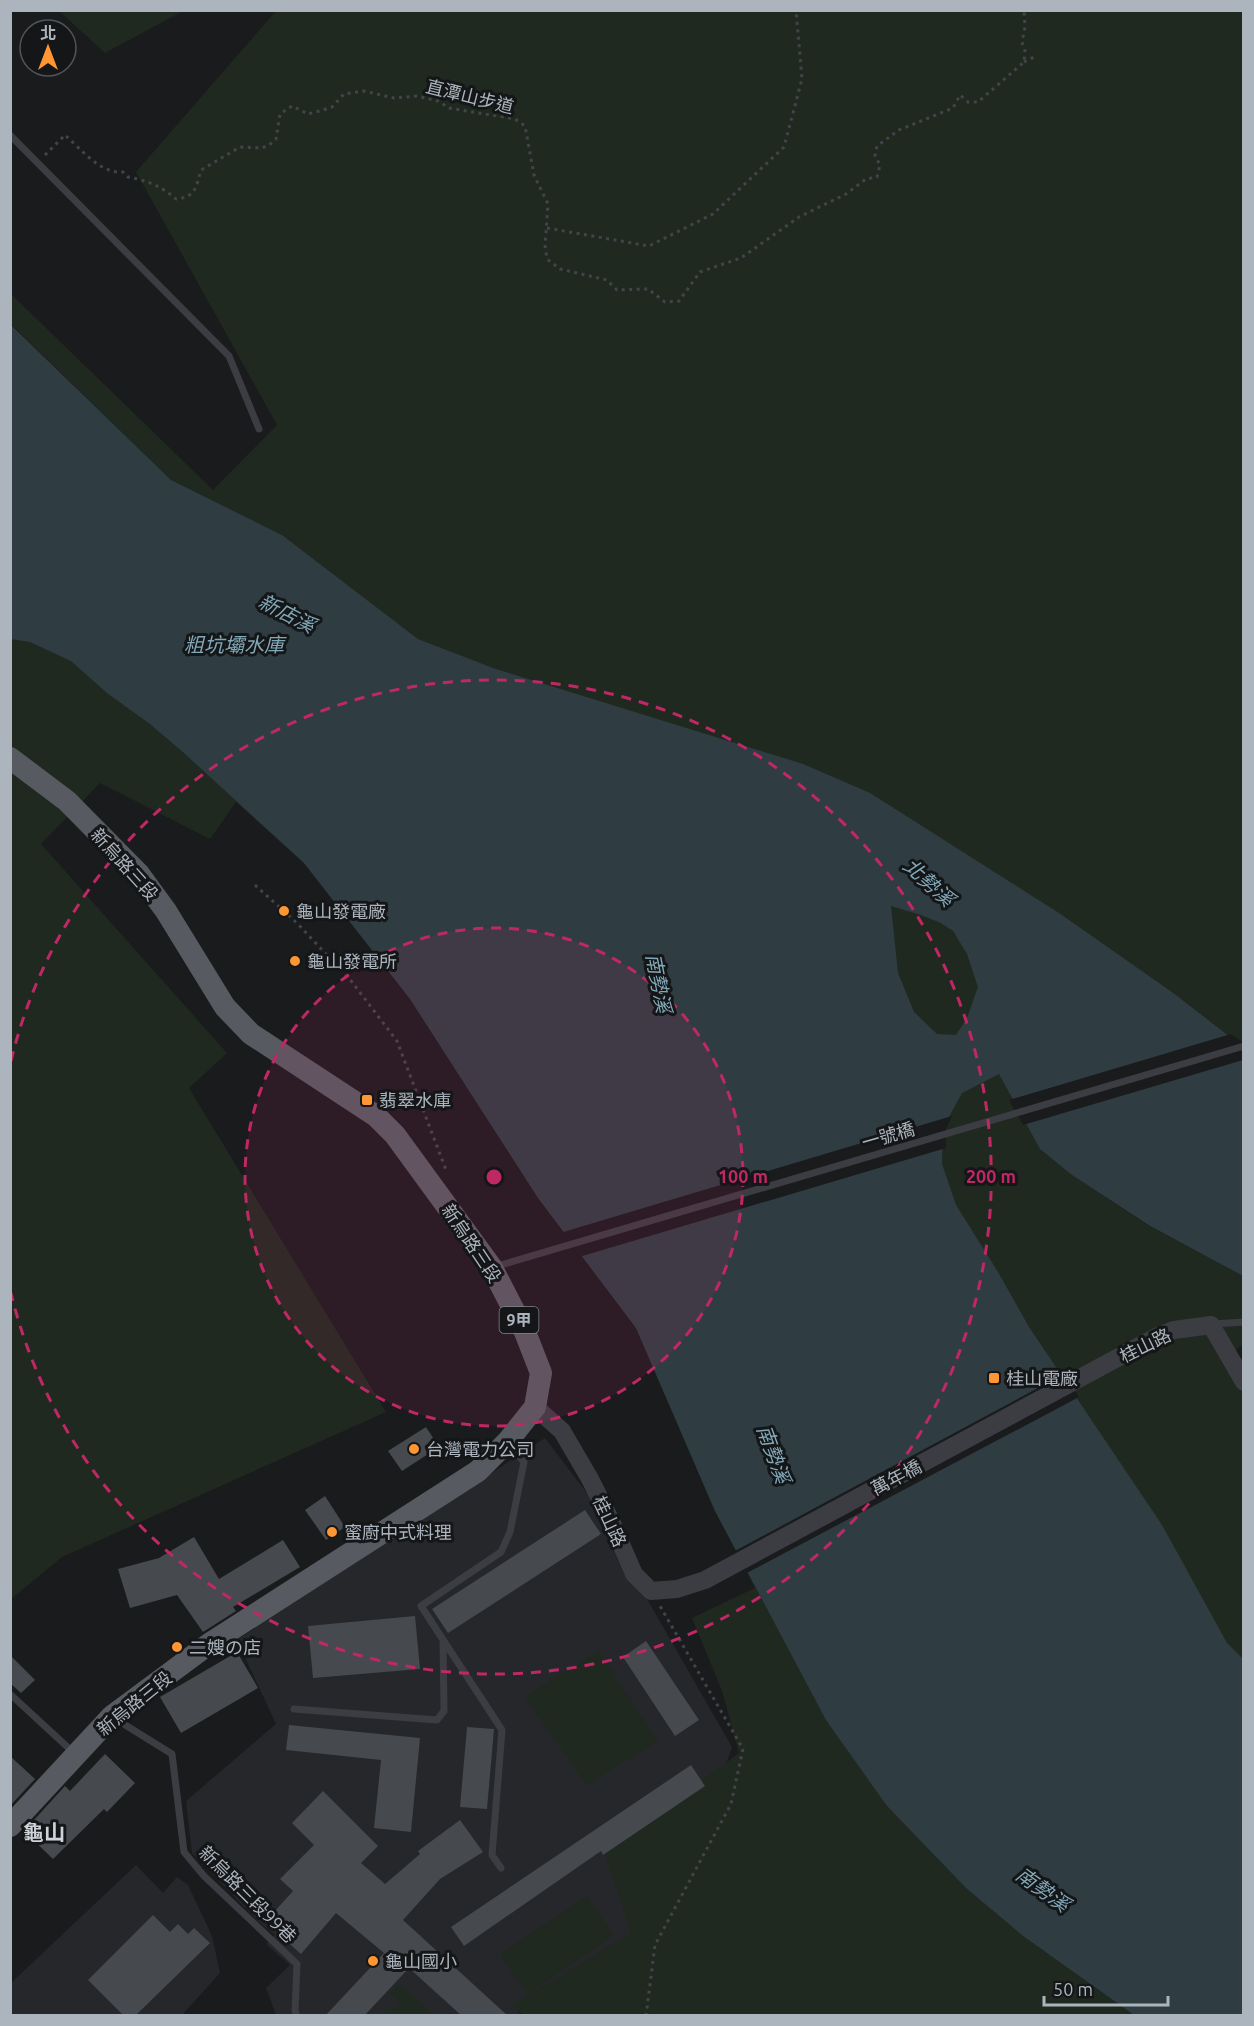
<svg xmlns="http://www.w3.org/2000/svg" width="1254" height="2026" font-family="Ubuntu,'Noto Sans TC','Noto Sans JP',sans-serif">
	<rect width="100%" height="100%" fill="#1a1b1d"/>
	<path fill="#26272a" d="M 545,1438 L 589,1496 L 624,1574 L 643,1592 L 732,1747 L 706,1822 L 639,1949 L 518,2012 L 521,2015 L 276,2015 L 266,1988 L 290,1965 L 266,1944 L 275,1935 L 259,1922 L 192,1853 L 186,1801 L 276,1724 L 237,1640 Z
		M 136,1865 L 163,1893 L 177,1877 L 188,1885 L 212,1936 L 220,1973 L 182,2015 L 11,2016 L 11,1983 Z"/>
	<path fill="#202920" d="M 59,11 L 183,11 L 105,53 Z
		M 276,11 L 1243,11 L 1243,1047 L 1176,995 L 496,669 L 418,639 L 282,535 L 171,480 L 11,324 L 10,293 L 213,490 L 277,425 L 136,172 Z
		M 11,519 L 378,725 L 887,1806 L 966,1888 L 1023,1936 L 1134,2015 L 524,2016 L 512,2005 L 631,1933 L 605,1854 L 739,1753 L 722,1691 L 692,1618 L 755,1588 L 715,1511 L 636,1328 L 538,1198 L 410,999 L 304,863 L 236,802 L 210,839 L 100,783 L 41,844 L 227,1053 L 189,1088 L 386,1412 L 62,1557 L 11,1599 Z
		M 891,906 C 910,912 941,916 954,933 C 959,939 963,947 967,954 L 1040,1149 L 1072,1175 L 1149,1226 L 1243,1276 L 1243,1344 L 1235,1351 L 1244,1362 L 1243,1916 L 948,1725 Z
		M 599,1651 L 658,1741 L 586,1785 L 525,1696 Z
		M 587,1896 L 614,1936 L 527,1994 L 500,1954 Z
		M 399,1984 L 434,2015 L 378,2015 L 393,2008 L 404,2007 L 390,1993 Z"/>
	<path fill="#2f3d42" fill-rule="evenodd" d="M 10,324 L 171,480 L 282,535 L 418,639 L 496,669 L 803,764 L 870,793 L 1059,913 L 1176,995 L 1243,1047 L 1243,1276 L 1150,1226 L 1072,1175 L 1040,1149 L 999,1074 L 962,1093 L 943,1128 L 942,1164 L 956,1205 L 998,1272 L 1029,1327 L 1162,1525 L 1227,1643 L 1243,1659 L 1243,2015 L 1134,2015 L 1023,1936 L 966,1888 L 887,1806 L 826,1720 L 756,1588 L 715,1511 L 636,1328 L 538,1198 L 410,999 L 304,863 L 184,753 L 150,724 L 107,693 L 71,661 L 30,642 L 11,639 ZM 891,906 L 921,915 L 941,923 L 953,931 L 967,954 L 978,987 L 967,1018 L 956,1035 L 937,1034 L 914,1012 L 898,973 Z"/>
	<path fill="#1a1b1d" d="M 1231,1034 L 1244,1043 L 1243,1060 L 1023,1125 L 1009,1100 Z
		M 952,1116 L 946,1129 L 946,1148 L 579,1257 L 560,1233 Z
		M 1064,1374 L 1079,1397 L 745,1574 L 733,1552 Z"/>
	<path fill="#46494d" d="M 426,1427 L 439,1447 L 402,1471 L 388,1451 Z
		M 325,1496 L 345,1527 L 326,1540 L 305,1510 Z
		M 585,1510 L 601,1534 L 448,1633 L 432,1609 Z
		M 194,1537 L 219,1579 L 283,1540 L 300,1567 L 233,1607 L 236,1611 L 203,1632 L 177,1595 L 130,1608 L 118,1569 L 159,1558 Z
		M 415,1616 L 420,1669 L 313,1678 L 308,1626 Z
		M 646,1641 L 699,1720 L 675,1736 L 623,1657 Z
		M 237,1652 L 258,1688 L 181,1733 L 160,1697 Z
		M 10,1655 L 35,1680 L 21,1693 L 10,1683 Z
		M 289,1725 L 420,1738 L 411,1832 L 374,1828 L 381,1760 L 286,1750 Z
		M 467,1727 L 494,1729 L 487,1809 L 460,1807 Z
		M 105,1754 L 135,1783 L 107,1812 L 104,1809 L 53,1859 L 24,1831 L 65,1786 L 70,1791 Z
		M 10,1756 L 35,1779 L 10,1806 Z
		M 691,1765 L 705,1786 L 603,1855 L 601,1851 L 464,1946 L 451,1927 Z
		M 323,1791 L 378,1846 L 361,1863 L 385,1884 L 420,1854 L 418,1851 L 460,1820 L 483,1852 L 440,1879 L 403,1920 L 508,2016 L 462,2016 L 409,1968 L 364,2016 L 325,2016 L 384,1953 L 336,1913 L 301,1954 L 265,1922 L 293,1891 L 280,1879 L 314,1845 L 292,1823 Z
		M 153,1915 L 170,1932 L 178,1924 L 188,1934 L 194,1928 L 210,1943 L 135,2016 L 124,2016 L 88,1980 Z"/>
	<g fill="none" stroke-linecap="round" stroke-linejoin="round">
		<path stroke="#414549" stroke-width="3" stroke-dasharray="3 4.5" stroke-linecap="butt" d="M 1024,62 L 1036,56
			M 45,155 L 65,135 C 81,149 100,174 123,172 L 128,177 C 146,180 163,187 176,199 C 196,197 196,187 201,170 L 240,147 L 262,148 L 269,145 L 276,139 L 280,114 L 292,106 L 308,114 L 323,110 L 332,107 L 344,94 L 364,91 L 394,98 L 417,96 L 438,101 L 449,108 L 515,119 L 525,126 L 534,175 L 548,204 L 545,246 L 547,259 L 560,269 L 607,280 L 617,290 L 648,289 L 665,302 L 679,301 L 700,272 L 741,258 L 799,217 L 846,194 L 866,179 L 877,177 L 880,165 L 875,156 L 877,146 L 899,130 L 953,108 L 960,95 L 968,102 L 978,102 L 1024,62 L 1025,51 L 1022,42 L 1025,27 L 1024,10
			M 547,228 L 649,246 L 713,214 L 784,147 L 802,79 L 796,10
			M 255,885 L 297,923 L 352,982 L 397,1041 L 446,1170
			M 646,2016 L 655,1945 L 731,1804 L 743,1749 L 660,1606"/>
		<path stroke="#3b3d42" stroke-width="7" d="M 10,135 L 229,356 L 259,429
			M 494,1267 L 1244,1046
			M 1213,1324 L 1244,1322
			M 10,1694 L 74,1753
			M 294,1709 L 437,1720 L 444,1711 L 443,1641
			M 114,1718 L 172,1754 L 184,1852 L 204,1876 L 297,1964 L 295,2011 L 297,2016
			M 501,1868 L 492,1855 L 502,1730 L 421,1606 L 501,1552 L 510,1532 L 524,1462 L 510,1444"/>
		<path stroke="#3b3d42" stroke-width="18" d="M 535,1407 L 562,1431 L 590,1479 L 611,1521 L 634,1574 L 651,1591 L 677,1589 L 705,1580 L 1158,1336 L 1174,1330 L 1211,1325 L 1244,1382"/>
		<path stroke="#575b61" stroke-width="22" d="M 10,758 L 67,801 L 139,874 L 166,911 L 225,1007 L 251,1034 L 376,1116 L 395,1135 L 492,1268 L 525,1332 L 541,1373 L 535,1407 L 508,1441 L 478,1471 L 209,1644 L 112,1716 L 10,1826"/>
	</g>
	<circle cx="494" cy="1177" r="249" fill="#c02865" fill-opacity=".12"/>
	<g fill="none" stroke="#c02865" stroke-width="3" stroke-dasharray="10 8">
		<circle cx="494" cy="1177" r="249"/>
		<path d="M11 1061A497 497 0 1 1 11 1293"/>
	</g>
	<g fill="#fd9633" stroke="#151618" stroke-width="2">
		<circle cx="284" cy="911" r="6"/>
		<circle cx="295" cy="961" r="6"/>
		<rect x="361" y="1094" width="12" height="12" rx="3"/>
		<rect x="988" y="1372" width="12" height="12" rx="3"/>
		<circle cx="414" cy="1449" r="6"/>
		<circle cx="332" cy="1532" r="6"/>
		<circle cx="177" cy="1647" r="6"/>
		<circle cx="373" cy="1961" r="6"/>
	</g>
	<g text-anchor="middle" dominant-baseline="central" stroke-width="6" stroke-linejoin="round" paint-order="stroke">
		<rect fill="#151618" stroke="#7f858c" stroke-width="1.5" x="499.5" y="1307" width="39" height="26" rx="4.5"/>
		<g font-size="16" font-weight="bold" fill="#acb4bd">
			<text x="519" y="1320">9甲</text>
		</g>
		<g font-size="18" fill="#acb4bd" stroke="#151618">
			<text transform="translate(470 96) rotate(14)">直潭山步道</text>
			<text transform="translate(125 864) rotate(48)">新烏路三段</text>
			<text transform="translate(888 1135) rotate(-16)">一號橋</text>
			<text transform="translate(472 1243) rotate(56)">新烏路三段</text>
			<text transform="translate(1145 1345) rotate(-26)">桂山路</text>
			<text transform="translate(896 1477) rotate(-28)">萬年橋</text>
			<text transform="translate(610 1521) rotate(65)">桂山路</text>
			<text transform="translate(134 1703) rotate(-39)">新烏路三段</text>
			<text transform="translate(248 1894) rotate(45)">新烏路三段99巷</text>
		</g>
		<g font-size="18" fill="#acb4bd" stroke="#151618" text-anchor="start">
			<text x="296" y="911">龜山發電廠</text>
			<text x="307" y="961">龜山發電所</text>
			<text x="379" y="1100">翡翠水庫</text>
			<text x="1006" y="1378">桂山電廠</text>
			<text x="426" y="1449">台灣電力公司</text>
			<text x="344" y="1532">蜜廚中式料理</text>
			<text x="189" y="1647">二嫂の店</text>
			<text x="385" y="1961">龜山國小</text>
		</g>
		<g font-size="20" font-style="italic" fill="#82a9b9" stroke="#151618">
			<text transform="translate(287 613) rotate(27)">新店溪</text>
			<text x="234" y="644">粗坑壩水庫</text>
			<text transform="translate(929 882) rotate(42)">北勢溪</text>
			<text transform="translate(659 983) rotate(79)">南勢溪</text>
			<text transform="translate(774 1454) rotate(70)">南勢溪</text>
			<text transform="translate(1043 1889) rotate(36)">南勢溪</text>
		</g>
		<g font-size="21" font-weight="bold" fill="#ced2d9" stroke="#151618">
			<text x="44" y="1832">龜山</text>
		</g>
	</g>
	<circle cx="494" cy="1177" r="9" fill="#c02865" stroke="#151618" stroke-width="3"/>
	<g font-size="18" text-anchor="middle" font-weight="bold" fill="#c02865" stroke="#151618" stroke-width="6" stroke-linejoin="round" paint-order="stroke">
		<text x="743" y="1183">100 m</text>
		<text x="991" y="1183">200 m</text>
	</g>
	<rect width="1254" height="2026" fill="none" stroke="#acb4bd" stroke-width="24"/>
	<g transform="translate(48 48)"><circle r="28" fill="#151618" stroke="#51555a" stroke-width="1.5"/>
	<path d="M0-4.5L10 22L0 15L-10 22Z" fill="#fd9633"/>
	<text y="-9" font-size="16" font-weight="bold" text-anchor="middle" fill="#acb4bd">北</text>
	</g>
	<path d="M1044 1996v9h124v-9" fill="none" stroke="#acb4bd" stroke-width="3"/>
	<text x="1053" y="1996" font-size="18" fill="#acb4bd" stroke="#151618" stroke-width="4.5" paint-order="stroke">50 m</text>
</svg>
